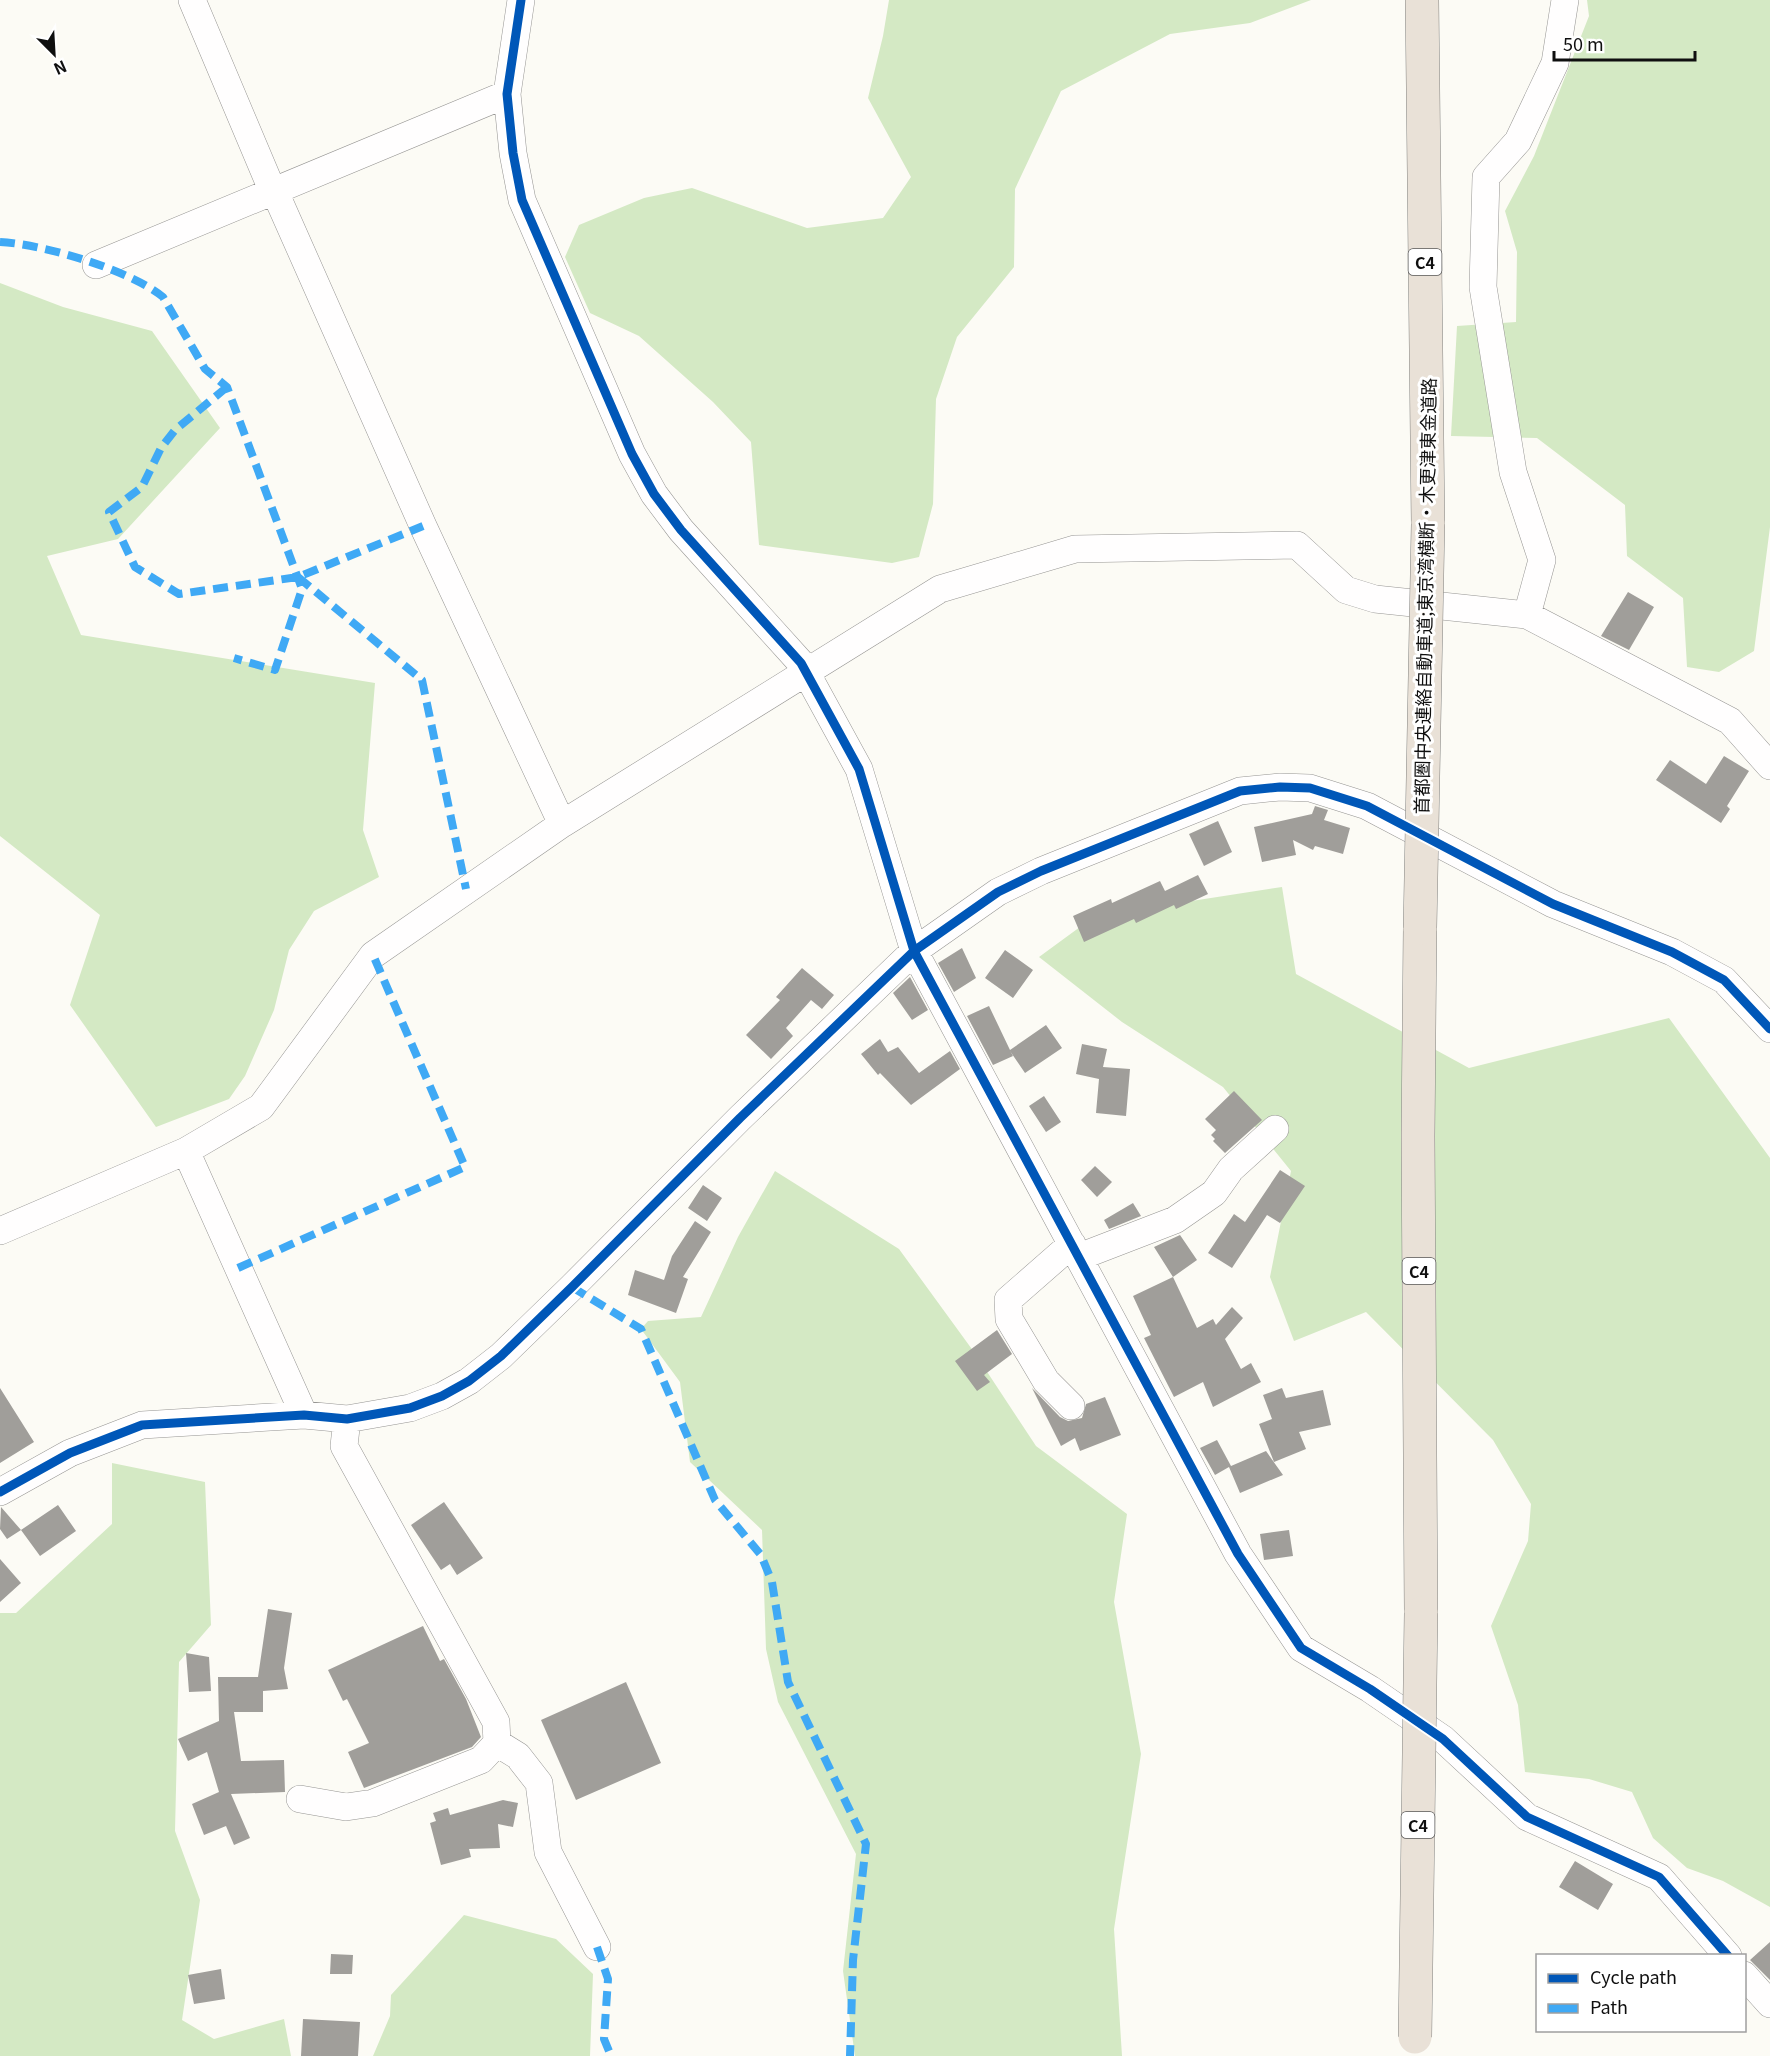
<svg xmlns="http://www.w3.org/2000/svg" width="1770" height="2056" font-family="Georgia,'Noto Sans JP',serif">
	<rect width="100%" height="100%" fill="#fcfbf5"/>
	<path fill="#d4e9c4" d="M 889,0 L 1311,0 L 1250,23 L 1170,34 L 1061,91 L 1015,189 L 1014,267 L 957,337 L 936,399 L 933,504 L 919,557 L 892,563 L 759,545 L 751,442 L 713,402 L 639,336 L 590,313 L 565,257 L 579,225 L 644,198 L 692,188 L 807,228 L 883,218 L 911,177 L 868,98 L 883,36 Z
		M 1587,0 L 1770,0 L 1770,527 L 1754,651 L 1719,672 L 1687,667 L 1683,598 L 1627,556 L 1625,505 L 1537,438 L 1451,436 L 1457,326 L 1516,322 L 1517,252 L 1505,211 L 1534,156 L 1589,16 Z
		M 0,283 L 63,307 L 152,331 L 220,428 L 118,539 L 47,556 L 81,635 L 375,683 L 363,830 L 379,877 L 314,911 L 289,950 L 274,1010 L 245,1076 L 229,1099 L 156,1127 L 70,1005 L 100,915 L 0,836 Z
		M 1282,887 L 1296,974 L 1469,1068 L 1669,1018 L 1770,1158 L 1770,1907 L 1723,1881 L 1687,1868 L 1653,1838 L 1632,1792 L 1589,1779 L 1525,1772 L 1518,1705 L 1491,1626 L 1528,1541 L 1531,1504 L 1493,1440 L 1366,1312 L 1294,1341 L 1270,1277 L 1291,1171 L 1223,1087 L 1122,1022 L 1039,957 L 1095,916 Z
		M 775,1171 L 899,1249 L 974,1352 L 1036,1446 L 1127,1514 L 1114,1602 L 1141,1754 L 1114,1929 L 1122,2056 L 855,2056 L 843,1971 L 856,1854 L 778,1702 L 766,1649 L 762,1530 L 690,1462 L 680,1382 L 641,1329 L 648,1321 L 701,1317 L 738,1237 Z
		M 112,1463 L 205,1482 L 211,1625 L 179,1662 L 175,1831 L 200,1900 L 182,2020 L 214,2039 L 284,2019 L 291,2056 L 0,2056 L 0,1613 L 16,1613 L 112,1524 Z
		M 464,1915 L 556,1939 L 593,1974 L 590,2056 L 373,2056 L 390,2016 L 391,1995 Z"/>
	<path fill="#a09e9a" d="M 1628,592 L 1654,607 L 1629,650 L 1601,636 Z
		M 1724,756 L 1749,771 L 1727,806 L 1730,809 L 1721,823 L 1656,780 L 1670,760 L 1706,784 Z
		M 1315,806 L 1328,810 L 1324,820 L 1350,828 L 1343,854 L 1315,846 L 1313,850 L 1293,840 L 1296,855 L 1262,862 L 1254,827 L 1312,814 Z
		M 1218,821 L 1232,852 L 1204,866 L 1189,834 Z
		M 1198,875 L 1208,894 L 1176,909 L 1174,905 L 1136,923 L 1134,919 L 1084,942 L 1073,916 L 1111,899 L 1112,903 L 1160,881 L 1165,891 Z
		M 962,948 L 976,978 L 954,992 L 938,963 Z
		M 1005,950 L 1033,970 L 1013,998 L 985,978 Z
		M 802,968 L 834,995 L 822,1009 L 811,1000 L 786,1028 L 793,1036 L 771,1059 L 746,1035 L 780,1000 L 776,997 Z
		M 910,977 L 928,1010 L 912,1020 L 893,993 Z
		M 989,1006 L 1010,1050 L 1046,1025 L 1062,1048 L 1025,1073 L 1010,1051 L 1013,1056 L 993,1065 L 967,1016 Z
		M 880,1039 L 888,1052 L 898,1047 L 919,1073 L 950,1051 L 960,1069 L 911,1105 L 880,1073 L 878,1075 L 861,1054 Z
		M 1082,1044 L 1107,1049 L 1103,1067 L 1130,1069 L 1126,1116 L 1096,1113 L 1099,1079 L 1076,1074 Z
		M 1234,1091 L 1262,1120 L 1225,1153 L 1213,1141 L 1215,1139 L 1211,1135 L 1216,1130 L 1205,1119 Z
		M 1044,1096 L 1061,1122 L 1046,1132 L 1029,1106 Z
		M 1095,1166 L 1112,1182 L 1097,1197 L 1081,1180 Z
		M 1280,1170 L 1305,1186 L 1280,1223 L 1267,1215 L 1232,1268 L 1208,1253 L 1234,1214 L 1245,1222 Z
		M 703,1185 L 722,1198 L 707,1221 L 688,1208 Z
		M 1133,1203 L 1141,1216 L 1109,1229 L 1104,1220 Z
		M 695,1221 L 711,1232 L 683,1277 L 688,1279 L 676,1313 L 628,1295 L 635,1270 L 664,1280 L 672,1256 Z
		M 1180,1235 L 1197,1260 L 1173,1277 L 1154,1247 Z
		M 1173,1277 L 1197,1328 L 1213,1319 L 1216,1325 L 1232,1307 L 1243,1318 L 1225,1339 L 1241,1369 L 1251,1363 L 1261,1382 L 1213,1407 L 1203,1382 L 1174,1397 L 1144,1338 L 1151,1335 L 1133,1296 Z
		M 997,1330 L 1012,1354 L 984,1375 L 990,1382 L 977,1391 L 955,1361 Z
		M 0,1388 L 34,1442 L 0,1463 Z
		M 1032,1388 L 1060,1417 L 1068,1421 L 1082,1418 L 1086,1404 L 1105,1397 L 1121,1435 L 1080,1451 L 1075,1438 L 1061,1446 Z
		M 1282,1388 L 1286,1398 L 1323,1390 L 1331,1425 L 1299,1432 L 1306,1449 L 1274,1462 L 1259,1424 L 1272,1419 L 1263,1395 Z
		M 1217,1440 L 1231,1466 L 1266,1451 L 1283,1475 L 1240,1493 L 1229,1467 L 1215,1475 L 1200,1448 Z
		M 444,1502 L 483,1558 L 457,1575 L 450,1564 L 441,1570 L 411,1525 Z
		M 58,1505 L 76,1531 L 40,1556 L 21,1530 Z
		M 1,1507 L 21,1530 L 7,1539 L 0,1529 Z
		M 1289,1530 L 1293,1556 L 1264,1560 L 1260,1534 Z
		M 0,1559 L 21,1583 L 0,1602 Z
		M 268,1609 L 292,1613 L 284,1668 L 288,1689 L 263,1691 L 263,1712 L 234,1712 L 241,1761 L 284,1760 L 285,1792 L 231,1794 L 250,1838 L 234,1845 L 226,1826 L 204,1835 L 192,1804 L 219,1792 L 207,1752 L 188,1761 L 178,1739 L 219,1721 L 218,1677 L 258,1677 Z
		M 423,1626 L 440,1661 L 444,1659 L 466,1699 L 481,1737 L 472,1747 L 364,1788 L 348,1752 L 369,1743 L 347,1699 L 343,1701 L 328,1670 Z
		M 186,1653 L 209,1657 L 211,1691 L 189,1692 Z
		M 626,1682 L 661,1763 L 576,1800 L 541,1720 Z
		M 503,1800 L 518,1803 L 513,1827 L 498,1824 L 500,1848 L 469,1849 L 471,1857 L 441,1865 L 430,1823 L 436,1821 L 433,1813 L 448,1808 L 450,1815 Z
		M 1575,1861 L 1613,1884 L 1598,1910 L 1559,1887 Z
		M 1770,1942 L 1770,1980 L 1750,1960 Z
		M 331,1954 L 353,1955 L 352,1974 L 330,1974 Z
		M 221,1969 L 225,1999 L 194,2004 L 188,1975 Z
		M 303,2019 L 360,2022 L 358,2056 L 301,2056 Z"/>
	<g fill="none" stroke-linecap="round" stroke-linejoin="round">
		<g stroke="#969593" stroke-width="28">
			<path id="minor" d="M 192,0 L 273,192
				M 521,0 L 507,94 L 513,153 L 522,200 L 632,454 L 654,494 L 681,530 L 801,663 L 859,769 L 914,951 L 1238,1554 L 1301,1648 L 1370,1689 L 1443,1739 L 1527,1817 L 1659,1877 L 1728,1956
				M 275,192 L 423,526 L 562,824
				M 96,265 L 507,94
				M 1527,615 L 1542,560 L 1513,472 L 1483,287 L 1486,177 L 1518,141 L 1555,63 L 1565,0
				M 186,1151 L 304,1415
				M 0,1231 L 186,1151 L 261,1107 L 373,955 L 562,824 L 940,589 L 1075,549 L 1297,545 L 1346,590 L 1375,599 L 1527,615 L 1730,721 L 1770,766
				M 1079,1257 L 1175,1220 L 1214,1193 L 1231,1169 L 1275,1129
				M 1071,1406 L 1046,1381 L 1009,1319 L 1008,1300 L 1072,1244
				M 0,1492 L 70,1453 L 142,1425 L 304,1415 L 347,1419 L 410,1408 L 442,1396 L 469,1381 L 501,1356 L 572,1287 L 740,1118 L 914,951 L 998,892 L 1041,871 L 1240,791 L 1280,787 L 1310,788 L 1367,806 L 1553,904 L 1672,952 L 1724,980 L 1770,1029
				M 497,1743 L 518,1756 L 539,1783 L 548,1852 L 597,1947
				M 300,1799 L 346,1807 L 373,1803 L 481,1760 L 497,1743 L 496,1722 L 344,1446 L 347,1419
				M 1744,1975 L 1770,2004"/>
		</g>
		<g stroke="#838380" stroke-width="34">
			<path id="highway" d="M 1422,0 L 1428,524
				M 1420,928 L 1418,1136 L 1421,1613"/>
		</g>
		<use href="#minor" stroke="#fffefe" stroke-width="27"/>
		<use href="#highway" stroke="#e9e1d7" stroke-width="33"/>
		<g stroke="#838380" stroke-width="34" stroke-linecap="butt">
			<path id="highway-bridge" d="M 1420,928 L 1428,524
				M 1415,2037 L 1421,1613"/>
		</g>
		<use href="#highway-bridge" stroke="#e9e1d7" stroke-width="33"/>
		<path stroke="#3fa9f5" stroke-width="8" stroke-dasharray="15 8" stroke-linecap="butt" d="M 0,242 C 43,244 130,270 163,297 L 205,369 L 227,387 L 302,589 L 275,670 L 234,658
			M 227,387 L 175,430 L 161,448 L 142,487 L 109,512 L 135,567 L 179,594 L 298,577 L 423,526
			M 298,577 L 422,680 L 466,889
			M 238,1268 L 465,1167 L 373,955
			M 572,1287 L 641,1329 L 715,1500 L 761,1555 L 772,1582 L 788,1682 L 866,1844 L 853,1960 L 850,2056
			M 597,1947 L 608,1979 L 604,2039 L 611,2056"/>
		<g stroke="#fff" stroke-width="13">
			<path id="cycleway" d="M 521,0 L 507,94 L 513,153 L 522,200 L 632,454 L 654,494 L 681,530 L 801,663 L 859,769 L 914,951 L 1238,1554 L 1301,1648 L 1370,1689 L 1443,1739 L 1527,1817 L 1659,1877 L 1728,1956
				M 0,1492 L 70,1453 L 142,1425 L 304,1415 L 347,1419 L 410,1408 L 442,1396 L 469,1381 L 501,1356 L 572,1287 L 740,1118 L 914,951 L 998,892 L 1041,871 L 1240,791 L 1280,787 L 1310,788 L 1367,806 L 1553,904 L 1672,952 L 1724,980 L 1770,1029"/>
		</g>
		<use href="#cycleway" stroke="#0057b8" stroke-width="9"/>
	</g>
	<g text-anchor="middle" dominant-baseline="central" stroke-width="6" stroke-linejoin="round" paint-order="stroke">
		<g fill="#fff" stroke="#575757" stroke-width="1.5">
			<rect x="1408.5" y="249" width="33" height="26" rx="4.5"/>
			<rect x="1402.5" y="1258" width="33" height="26" rx="4.5"/>
			<rect x="1401.5" y="1812" width="33" height="26" rx="4.5"/>
		</g>
		<g font-size="16" font-weight="bold" fill="#0f0f0f">
			<text x="1425" y="262">C4</text>
			<text x="1419" y="1271">C4</text>
			<text x="1418" y="1825">C4</text>
		</g>
		<g font-size="18" fill="#0f0f0f" stroke="#fff">
			<text transform="translate(1424 596) rotate(-89)">首都圏中央連絡自動車道;東京湾横断・木更津東金道路</text>
		</g>
	</g>
	<rect x="1536" y="1954" width="210" height="78" fill="#ffffff" stroke="#9f9f9f" stroke-width="1.5"/>
	<rect x="1548" y="1974" width="30" height="9" fill="#0057b8" stroke="#9f9f9f" stroke-width="1.5"/>
	<text x="1590" y="1984" font-size="18" fill="#0f0f0f">Cycle path</text>
	<rect x="1548" y="2004" width="30" height="9" fill="#3fa9f5" stroke="#9f9f9f" stroke-width="1.5"/>
	<text x="1590" y="2014" font-size="18" fill="#0f0f0f">Path</text>
	<g transform="translate(54 54) rotate(156)" stroke="#ffffff" stroke-width="4.5" paint-order="stroke">
	<path d="M0-4.5L10 22L0 15L-10 22Z" fill="#0f0f0f"/>
	<text y="-9" font-size="16" font-weight="bold" text-anchor="middle" fill="#0f0f0f">N</text>
	</g>
	<path d="M1554 51v9h141v-9" fill="none" stroke="#0f0f0f" stroke-width="3"/>
	<text x="1563" y="51" font-size="18" fill="#0f0f0f" stroke="#ffffff" stroke-width="4.5" paint-order="stroke">50 m</text>
</svg>
